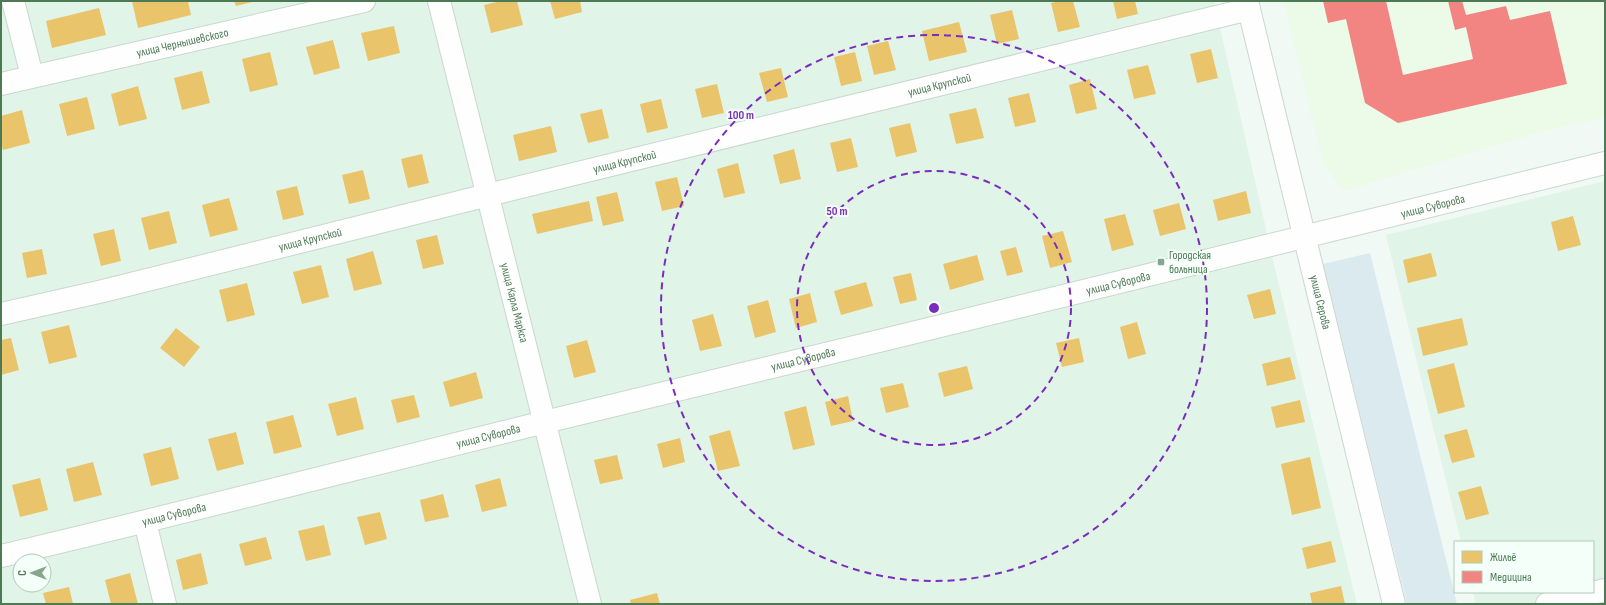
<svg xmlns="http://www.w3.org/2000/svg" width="1606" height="605" font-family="'Sofia Sans Condensed',sans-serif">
	<rect width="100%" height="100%" fill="#f0f9f4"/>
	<path fill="#e1f4e8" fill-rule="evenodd" d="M 1,1 L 1214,1 L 1275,269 L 1357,604 L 1,604 ZM 20,561 L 44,561 L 44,585 L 20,585 Z
		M 1605,181 L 1605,604 L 1476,604 L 1473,592 L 1593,592 L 1593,542 L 1461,542 L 1386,235 Z"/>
	<path fill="#ecfae8" d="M 1283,1 L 1605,1 L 1605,117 L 1544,131 L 1343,191 L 1323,163 Z"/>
	<path fill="#dbeaef" d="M 1370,253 L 1457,604 L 1407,604 L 1323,264 Z"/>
	<path fill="#e9c46a" d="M 132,1 L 188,1 L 191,15 L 138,28 Z
		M 234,1 L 252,1 L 252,2 L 236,6 Z
		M 501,1 L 517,1 L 523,25 L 491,33 L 484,5 Z
		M 550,1 L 580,1 L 582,12 L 555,19 Z
		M 1060,1 L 1073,1 L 1080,27 L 1058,32 L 1051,3 Z
		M 1113,1 L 1135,1 L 1138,14 L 1117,19 Z
		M 99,8 L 106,35 L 52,48 L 46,21 Z
		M 1012,10 L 1019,39 L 997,44 L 990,15 Z
		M 959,22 L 967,52 L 929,61 L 922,31 Z
		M 394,26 L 400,53 L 368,61 L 361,33 Z
		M 333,40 L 340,68 L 314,75 L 306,47 Z
		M 888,41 L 896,70 L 874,75 L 867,46 Z
		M 1211,49 L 1218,78 L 1197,83 L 1190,54 Z
		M 270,52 L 278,85 L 250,92 L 242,59 Z
		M 855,52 L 862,81 L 841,86 L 834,57 Z
		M 1148,65 L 1156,94 L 1134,99 L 1127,70 Z
		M 781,68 L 788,97 L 767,102 L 759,73 Z
		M 202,71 L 210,103 L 182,110 L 174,78 Z
		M 1090,79 L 1097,109 L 1076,114 L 1069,85 Z
		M 717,84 L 724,113 L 702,118 L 695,89 Z
		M 138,86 L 147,119 L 119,126 L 111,94 Z
		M 1029,93 L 1036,122 L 1015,127 L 1008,98 Z
		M 87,97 L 95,129 L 67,136 L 59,104 Z
		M 661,99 L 668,128 L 647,133 L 640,104 Z
		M 976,108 L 984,138 L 956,144 L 949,114 Z
		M 602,109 L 609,138 L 588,143 L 580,114 Z
		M 22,110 L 30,143 L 3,150 L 1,143 L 1,116 Z
		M 910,123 L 917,152 L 896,157 L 889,128 Z
		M 551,126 L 557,152 L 519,161 L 513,135 Z
		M 851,138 L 858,167 L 837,172 L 830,143 Z
		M 794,149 L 801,179 L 780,184 L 773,155 Z
		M 422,154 L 429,183 L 408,188 L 401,159 Z
		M 738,163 L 745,193 L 724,198 L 717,169 Z
		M 363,170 L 370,199 L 349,204 L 342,175 Z
		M 677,177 L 684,206 L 662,211 L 655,182 Z
		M 297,186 L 304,215 L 283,220 L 276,191 Z
		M 1246,191 L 1251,213 L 1218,221 L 1213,200 Z
		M 617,192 L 624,221 L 603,226 L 596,197 Z
		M 229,198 L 238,230 L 210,237 L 202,205 Z
		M 589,201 L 593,221 L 537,234 L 532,214 Z
		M 1179,203 L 1186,229 L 1160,236 L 1153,210 Z
		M 169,211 L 177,243 L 149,250 L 141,218 Z
		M 1125,214 L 1134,245 L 1112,251 L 1104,219 Z
		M 1573,216 L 1581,245 L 1558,251 L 1551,222 Z
		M 114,229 L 121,261 L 101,266 L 93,234 Z
		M 1063,231 L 1072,262 L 1050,268 L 1042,236 Z
		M 437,235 L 444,264 L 423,269 L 416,240 Z
		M 1016,247 L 1023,272 L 1007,276 L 1000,251 Z
		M 42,249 L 47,274 L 27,278 L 22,253 Z
		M 373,251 L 382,284 L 354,291 L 346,259 Z
		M 1431,253 L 1437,276 L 1408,283 L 1403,260 Z
		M 977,255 L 984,280 L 950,290 L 943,264 Z
		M 321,265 L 329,297 L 302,304 L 293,272 Z
		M 911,273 L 917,300 L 900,304 L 893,277 Z
		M 866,282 L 873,306 L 841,315 L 834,291 Z
		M 247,283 L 255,315 L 227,322 L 219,290 Z
		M 1270,289 L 1276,314 L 1254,319 L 1247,295 Z
		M 810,293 L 817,322 L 796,328 L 789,299 Z
		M 768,300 L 776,332 L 755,338 L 747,306 Z
		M 713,314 L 722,346 L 700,351 L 692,320 Z
		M 1462,318 L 1468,345 L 1423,356 L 1417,328 Z
		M 1137,322 L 1146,354 L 1128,359 L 1120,327 Z
		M 69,325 L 77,357 L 49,364 L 41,332 Z
		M 176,328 L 200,347 L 184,367 L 160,348 Z
		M 11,338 L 19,370 L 1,375 L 1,340 Z
		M 1079,338 L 1084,362 L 1062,367 L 1056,343 Z
		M 587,340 L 596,372 L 574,378 L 566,346 Z
		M 1290,357 L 1296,379 L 1267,386 L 1262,364 Z
		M 1454,363 L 1465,407 L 1438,414 L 1427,370 Z
		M 967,366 L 973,389 L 944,397 L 938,373 Z
		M 476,372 L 483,398 L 450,407 L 443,382 Z
		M 903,383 L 909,407 L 886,413 L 880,388 Z
		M 414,395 L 420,417 L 397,423 L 391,400 Z
		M 848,396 L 853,421 L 831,426 L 825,402 Z
		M 356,397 L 364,429 L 337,436 L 328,404 Z
		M 1300,400 L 1305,422 L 1276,428 L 1271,407 Z
		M 806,406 L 815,445 L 793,450 L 784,412 Z
		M 293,415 L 302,447 L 274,454 L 266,422 Z
		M 1467,429 L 1475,457 L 1452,463 L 1444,435 Z
		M 730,430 L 740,466 L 718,471 L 709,436 Z
		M 236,432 L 244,464 L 217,471 L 208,439 Z
		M 680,438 L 685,462 L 663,468 L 657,444 Z
		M 171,447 L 179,479 L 151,486 L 143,454 Z
		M 617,455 L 623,479 L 600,484 L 594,460 Z
		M 1310,457 L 1321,508 L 1292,515 L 1281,464 Z
		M 93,462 L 102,495 L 74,502 L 66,469 Z
		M 40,478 L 48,510 L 20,517 L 12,485 Z
		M 500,478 L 507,506 L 482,512 L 475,485 Z
		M 1481,486 L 1489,514 L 1466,520 L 1458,492 Z
		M 443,494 L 449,517 L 425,522 L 420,500 Z
		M 380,512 L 387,539 L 365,545 L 357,517 Z
		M 324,525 L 331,555 L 306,561 L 298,531 Z
		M 266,537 L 272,559 L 245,566 L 239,544 Z
		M 1331,541 L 1336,562 L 1307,569 L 1302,548 Z
		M 201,553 L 208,584 L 183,590 L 176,560 Z
		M 130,573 L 138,604 L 111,604 L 105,580 Z
		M 1341,586 L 1345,604 L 1312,604 L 1310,593 Z
		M 69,587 L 73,604 L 46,604 L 43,593 Z
		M 657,593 L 660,604 L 631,604 L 630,600 Z"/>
	<path fill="#f28482" d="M 1323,1 L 1386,1 L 1403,75 L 1473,59 L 1466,27 L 1455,30 L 1448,1 L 1462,1 L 1466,15 L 1506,6 L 1510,20 L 1550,11 L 1567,84 L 1398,123 L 1365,103 L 1346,19 L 1328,23 Z"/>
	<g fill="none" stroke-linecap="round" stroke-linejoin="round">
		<g stroke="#cad7ce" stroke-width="24">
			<g id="minor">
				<path d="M 13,1 L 32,76"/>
				<path id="s1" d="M 439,1 L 590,604"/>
				<path id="s2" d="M 1247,1 L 1394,604"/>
				<path id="s3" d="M 1,84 L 364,1"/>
				<path id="s4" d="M 1,314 L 103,291 L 488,195 L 1249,9"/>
				<path d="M 145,522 L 165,604"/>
				<path id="s5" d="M 1,556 C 184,513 366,466 549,421 C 901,335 1254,252 1605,163"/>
				<path d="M 1547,604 L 1605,590"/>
			</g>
		</g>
		<use href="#minor" stroke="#fdfefd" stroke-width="22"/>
	</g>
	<g fill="none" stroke="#7b2cbf" stroke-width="2" stroke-dasharray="7 5">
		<circle cx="934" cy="308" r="137"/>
		<circle cx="934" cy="308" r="273"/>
	</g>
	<rect fill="#87a68d" stroke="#f3fff8" stroke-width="1.5" x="1157" y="258" width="8" height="8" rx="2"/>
	<g text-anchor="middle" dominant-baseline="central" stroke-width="4" stroke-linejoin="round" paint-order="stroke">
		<g font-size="12" fill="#4e7955" stroke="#f3fff8">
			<text stroke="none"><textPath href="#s3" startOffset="186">улица Чернышевского</textPath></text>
			<text stroke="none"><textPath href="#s4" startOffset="966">улица Крупской</textPath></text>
			<text stroke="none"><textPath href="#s4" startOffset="642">улица Крупской</textPath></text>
			<text stroke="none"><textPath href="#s5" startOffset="1474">улица Суворова</textPath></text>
			<text stroke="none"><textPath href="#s4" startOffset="318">улица Крупской</textPath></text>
			<text stroke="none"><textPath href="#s5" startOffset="1150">улица Суворова</textPath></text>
			<text stroke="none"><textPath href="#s1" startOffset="311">улица Карла Маркса</textPath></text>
			<text stroke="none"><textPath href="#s2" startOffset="310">улица Серова</textPath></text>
			<text stroke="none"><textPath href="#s5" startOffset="826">улица Суворова</textPath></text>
			<text stroke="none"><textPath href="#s5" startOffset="502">улица Суворова</textPath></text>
			<text stroke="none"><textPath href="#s5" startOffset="178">улица Суворова</textPath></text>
		</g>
		<g font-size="12" fill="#4e7955" stroke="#f3fff8" text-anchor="start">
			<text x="1169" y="255">Городская<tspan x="1169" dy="14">больница</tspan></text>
		</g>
	</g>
	<circle cx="934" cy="308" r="6" fill="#7b2cbf" stroke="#f3fff8" stroke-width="2"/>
	<g font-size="12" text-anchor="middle" font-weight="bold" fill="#7b2cbf" stroke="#f3fff8" stroke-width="4" stroke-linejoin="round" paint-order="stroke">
		<text x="741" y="119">100 m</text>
		<text x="837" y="215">50 m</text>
	</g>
	<rect width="1606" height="605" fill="none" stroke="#4e7955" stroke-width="4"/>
	<rect x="1454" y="541" width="140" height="52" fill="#f3fff8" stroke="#b1c9b7"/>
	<rect x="1462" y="551" width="20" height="12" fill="#e9c46a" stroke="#b1c9b7"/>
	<text x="1490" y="561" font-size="12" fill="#4e7955">Жильё</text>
	<rect x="1462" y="571" width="20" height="12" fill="#f28482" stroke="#b1c9b7"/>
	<text x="1490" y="581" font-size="12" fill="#4e7955">Медицина</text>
	<g transform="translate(32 573) rotate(270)"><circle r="19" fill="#f3fff8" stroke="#b1c9b7"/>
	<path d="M0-3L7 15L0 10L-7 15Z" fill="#87a68d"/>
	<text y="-6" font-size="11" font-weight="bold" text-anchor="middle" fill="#4e7955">С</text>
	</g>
</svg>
